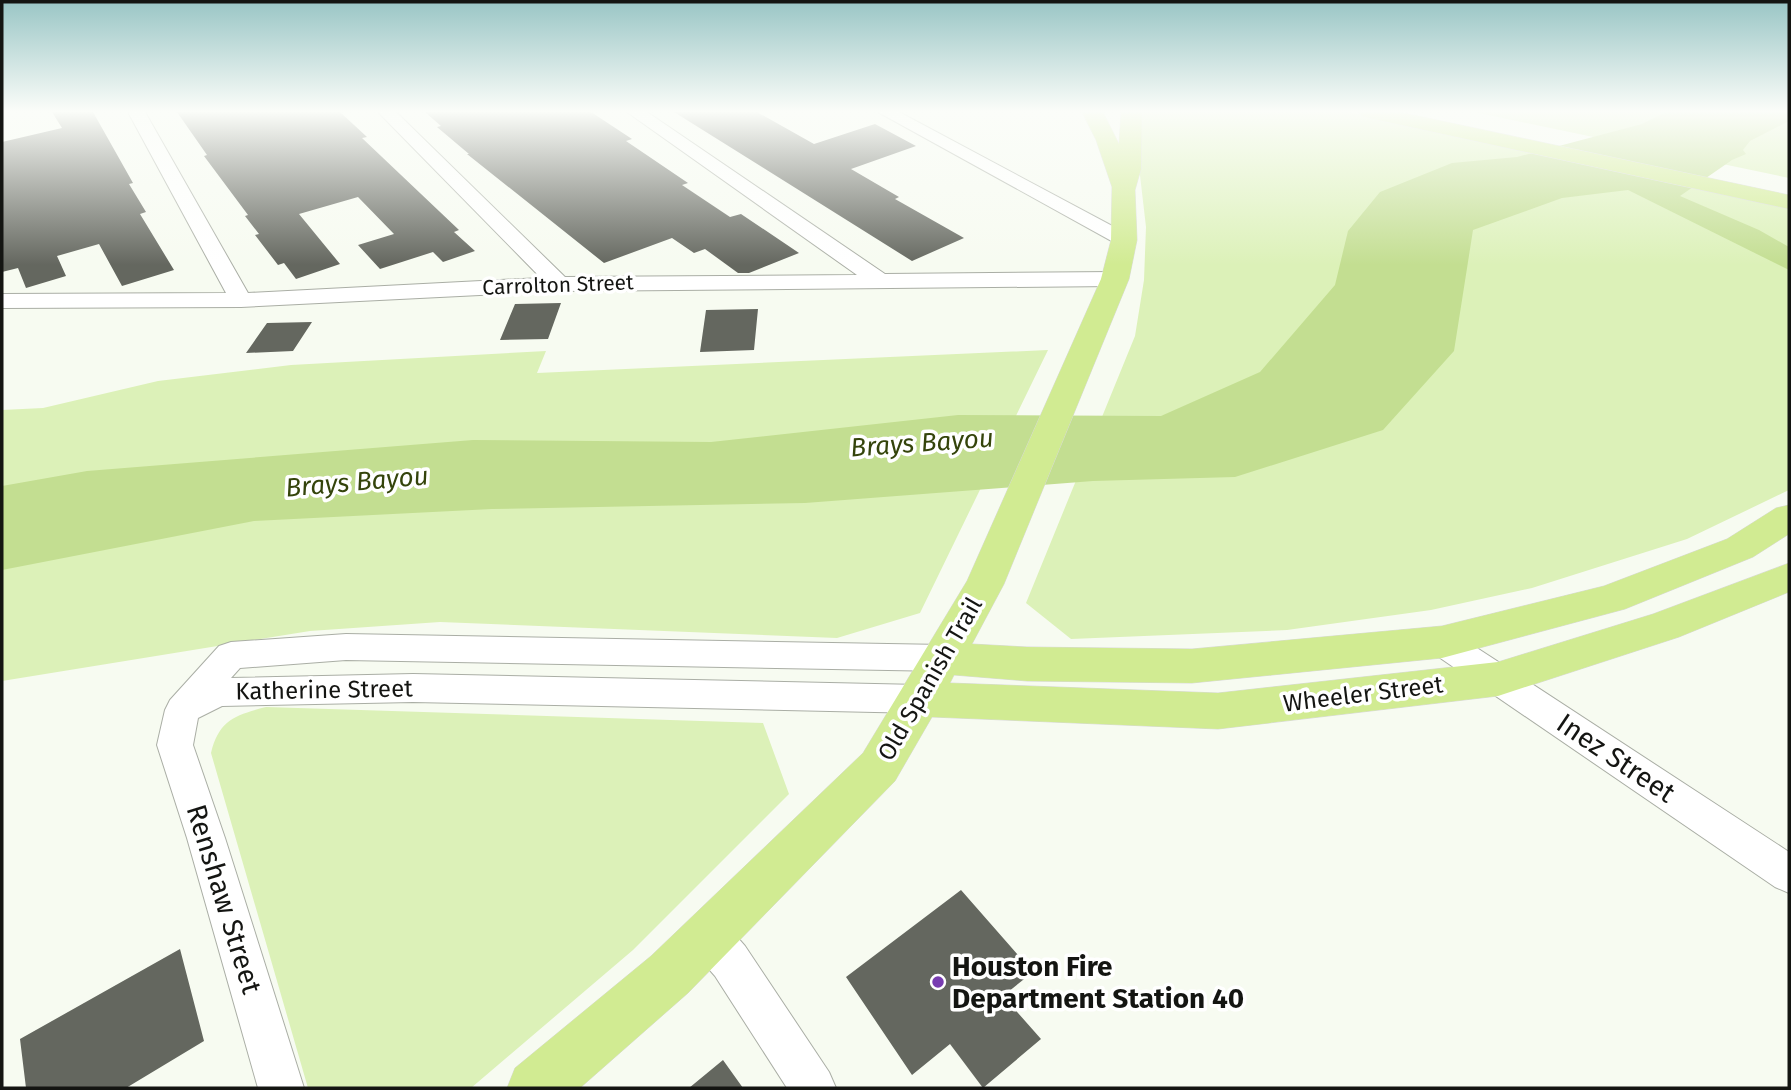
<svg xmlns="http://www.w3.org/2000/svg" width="1791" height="1090" font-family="'Fira Sans',sans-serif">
	<rect width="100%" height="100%" fill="#f7fbf1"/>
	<path fill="#dcf1b8" d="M 1137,112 L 1349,112 L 1789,208 L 1789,490 L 1687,539 L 1532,588 L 1431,610 L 1287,630 L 1071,639 L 1026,603 L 1135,336 L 1144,280 L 1146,227 L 1138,158 Z
		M 1474,112 L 1789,112 L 1789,178 Z
		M 1048,350 L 920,613 L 837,638 L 440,622 L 310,631 L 2,681 L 2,410 L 43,408 L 158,381 L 291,365 L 546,351 L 537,373 Z
		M 266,707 L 763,723 L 789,794 L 633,950 L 471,1088 L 308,1088 L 211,753 C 219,720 235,715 266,707 Z"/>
	<path fill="#c3de91" d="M 1666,112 L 1789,112 L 1789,121 L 1750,141 L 1743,150 L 1746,154 L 1732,160 L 1680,196 L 1759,230 L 1789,247 L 1789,270 L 1628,190 L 1562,198 L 1473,230 L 1454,351 L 1383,430 L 1235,477 L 1093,481 L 805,503 L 492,509 L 254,521 L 2,570 L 2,486 L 87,471 L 473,440 L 711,442 L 958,415 L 1161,416 L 1260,372 L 1335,285 L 1348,231 L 1380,192 L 1452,163 L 1517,157 L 1642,124 Z"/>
	<path fill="#64675f" d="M 52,112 L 93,112 L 133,183 L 129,184 L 146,212 L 140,214 L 174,270 L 122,286 L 99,244 L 57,256 L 66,276 L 26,288 L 18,268 L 2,272 L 2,142 L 62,128 Z
		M 177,112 L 340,112 L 367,137 L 362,138 L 459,230 L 454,232 L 475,251 L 443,262 L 433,252 L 380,269 L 358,245 L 394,234 L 358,197 L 299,214 L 340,264 L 296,279 L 284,263 L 278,265 L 255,235 L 259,234 L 245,216 L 248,215 L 204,156 L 207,155 Z
		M 425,112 L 591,112 L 632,139 L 626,141 L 688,183 L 682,185 L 730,217 L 741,214 L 799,253 L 749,273 L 738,273 L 705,249 L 694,253 L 672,238 L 604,263 L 467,154 L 469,154 L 437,127 L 441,126 Z
		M 674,112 L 757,112 L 814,144 L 875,124 L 916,146 L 851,169 L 899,197 L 895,199 L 964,238 L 912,261 Z
		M 561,303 L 548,339 L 500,340 L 515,304 Z
		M 758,309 L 754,350 L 700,352 L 706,310 Z
		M 312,322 L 293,351 L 246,353 L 267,323 Z
		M 961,890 L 1033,972 L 1003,996 L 1041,1039 L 983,1088 L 950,1044 L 912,1075 L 846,977 Z
		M 180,949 L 204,1041 L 126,1088 L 26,1088 L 20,1039 Z
		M 723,1060 L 743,1088 L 689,1088 Z"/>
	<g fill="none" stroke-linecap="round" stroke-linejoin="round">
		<g stroke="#aaaea5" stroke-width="2">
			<path id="minor" d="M 128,112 L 145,112 L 248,293 L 541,278 L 378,112 L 396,112 L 565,277 L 857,275 L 627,112 L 647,112 L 885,274 L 1115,272 L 1123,274 L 1126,279 L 1123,284 L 1115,286 L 559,291 L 241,307 L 2,308 L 2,294 L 226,293 Z
				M 878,112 L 899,112 L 1131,236 L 1134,240 L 1131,244 L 1117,244 Z
				M 1442,629 L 1454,633 L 1789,852 L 1789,893 L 1775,887 L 1430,651 L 1426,642 L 1430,633 Z
				M 346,634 L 944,645 L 956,649 L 961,658 L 956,667 L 944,671 L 346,660 L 240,668 L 231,678 L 413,674 L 920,685 L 932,689 L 937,699 L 932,709 L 920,713 L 413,702 L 222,706 L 198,718 L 193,745 L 225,838 L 304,1088 L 258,1088 L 187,838 L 157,745 L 165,710 L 170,700 L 219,646 L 231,642 Z
				M 708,915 L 723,921 L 745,946 L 829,1072 L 836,1088 L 787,1088 L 715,976 L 693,951 L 687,936 L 693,921 Z"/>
		</g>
		<g stroke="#d9dad9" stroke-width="1">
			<path id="major" d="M 1082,112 L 1103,112 L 1119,144 L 1121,112 L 1142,112 L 1141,169 L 1135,190 L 1137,240 L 1129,279 L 1004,584 L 972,644 L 1027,647 L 1192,649 L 1442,626 L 1604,586 L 1727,539 L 1776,508 L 1789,505 L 1789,534 L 1753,557 L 1625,609 L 1442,658 L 1192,683 L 1027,681 L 954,675 L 950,683 L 1218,693 L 1498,662 L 1653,614 L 1789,563 L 1789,592 L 1679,637 L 1498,696 L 1218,729 L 932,717 L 895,781 L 688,993 L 580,1088 L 507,1088 L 515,1068 L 651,956 L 863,753 L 967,581 L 1101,279 L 1111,240 L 1112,187 L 1096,140 Z
				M 1359,112 L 1400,112 L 1789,195 L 1789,209 L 1369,118 L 1362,116 Z"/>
		</g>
		<use href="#minor" fill="#fff" fill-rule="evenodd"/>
		<use href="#major" fill="#d1eb92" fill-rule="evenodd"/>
	</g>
	<linearGradient id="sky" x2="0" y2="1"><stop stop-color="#99c5c5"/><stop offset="0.42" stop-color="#fbfdf9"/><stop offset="1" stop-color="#fbfdf9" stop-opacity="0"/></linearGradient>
	<rect width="1791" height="265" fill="url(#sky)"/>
	<circle fill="#783cb1" stroke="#fff" stroke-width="2.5" cx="938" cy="982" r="7"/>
	<g text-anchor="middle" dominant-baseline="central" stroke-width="7" stroke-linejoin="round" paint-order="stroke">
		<g font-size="21" fill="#141512" stroke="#fff">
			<text transform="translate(558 285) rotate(-2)">Carrolton Street</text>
		</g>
		<g font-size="24" fill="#141512" stroke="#fff">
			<text transform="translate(930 679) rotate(-60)">Old Spanish Trail</text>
			<text transform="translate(324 690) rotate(-1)">Katherine Street</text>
			<text transform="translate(1363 694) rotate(-7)">Wheeler Street</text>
		</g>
		<g font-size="26" font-style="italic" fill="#34440b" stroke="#fff">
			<text transform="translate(922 443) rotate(-4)">Brays Bayou</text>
			<text transform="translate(357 482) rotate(-5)">Brays Bayou</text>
		</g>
		<g font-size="28" fill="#141512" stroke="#fff">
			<text transform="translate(1616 758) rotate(34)">Inez Street</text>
			<text transform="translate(224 899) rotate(73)">Renshaw Street</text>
		</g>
		<g font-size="28" font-weight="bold" fill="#141512" stroke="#fff" text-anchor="start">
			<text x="952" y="966">Houston Fire<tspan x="952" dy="32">Department Station 40</tspan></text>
		</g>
	</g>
	<rect width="1791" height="1090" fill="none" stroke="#141512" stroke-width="7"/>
</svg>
